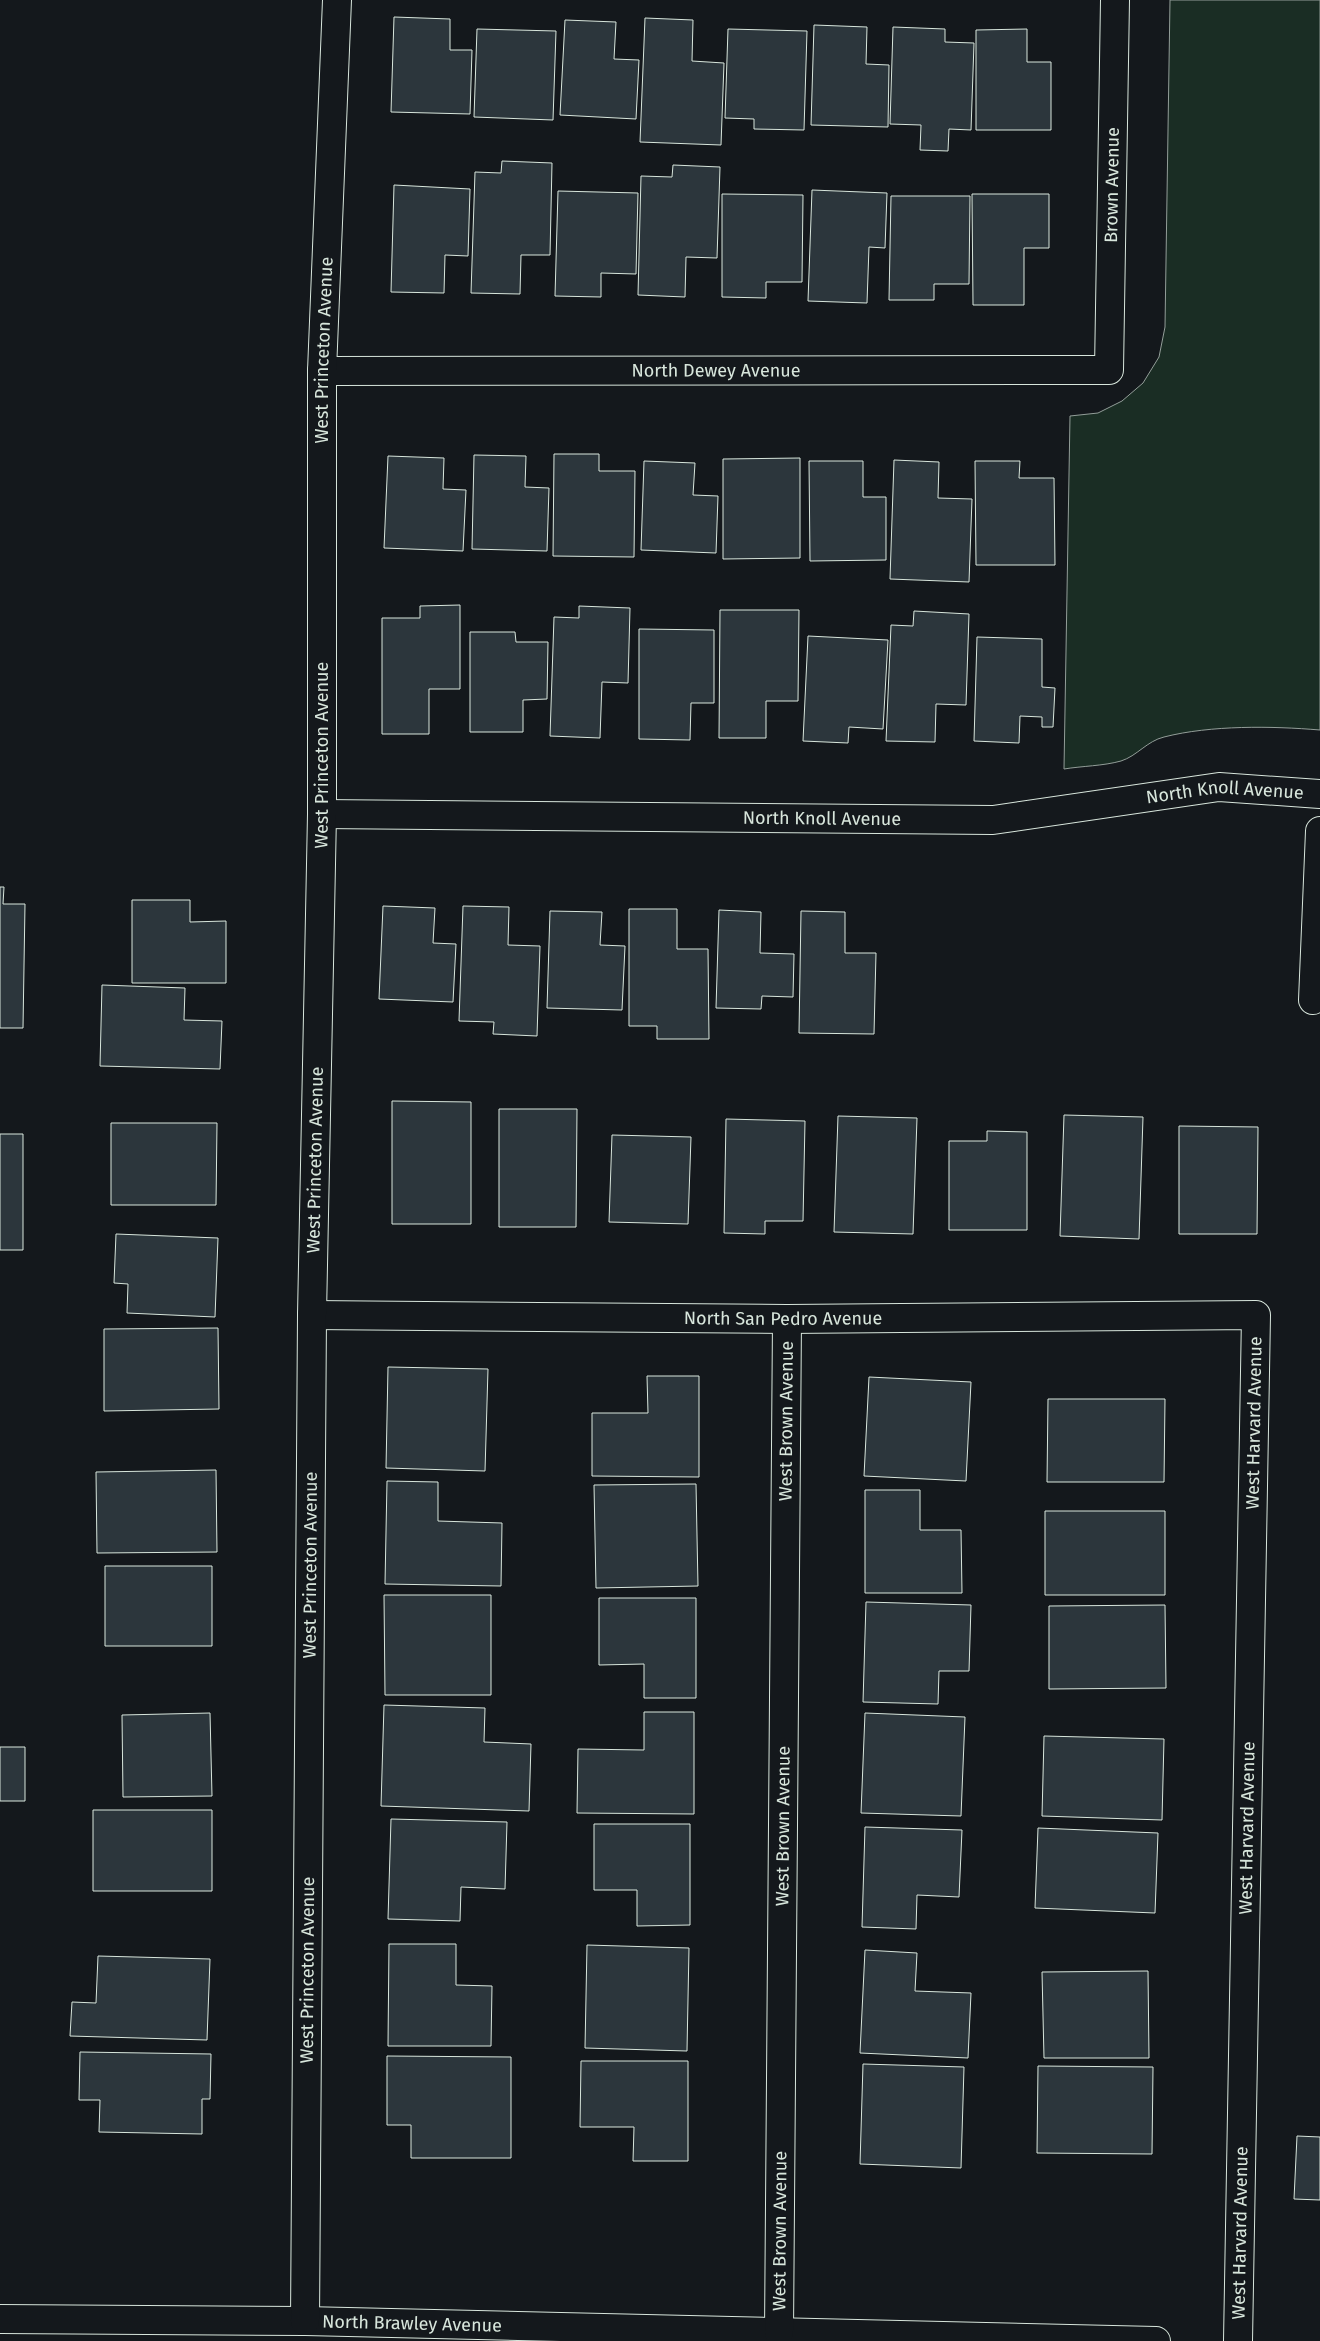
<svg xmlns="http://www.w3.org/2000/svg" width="1320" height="2341" font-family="'Fira Sans',sans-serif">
	<rect width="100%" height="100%" fill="#14181c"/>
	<path fill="#1a2d24" stroke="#939e99" d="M 1170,0 L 1320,0 L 1320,730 C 1272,726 1211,725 1164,737 C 1147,741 1137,756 1121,761 C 1103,766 1082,766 1064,769 L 1070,416 L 1098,413 L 1122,401 L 1143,383 L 1159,357 L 1165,327 Z"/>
	<path fill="#2c363c" stroke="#d8e6dc" d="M 394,17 L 450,19 L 450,50 L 472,50 L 470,114 L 391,112 Z
		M 645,18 L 693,20 L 692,61 L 724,63 L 721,145 L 640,142 Z
		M 565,20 L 616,22 L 614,59 L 639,60 L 636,119 L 560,115 Z
		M 814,25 L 867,27 L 866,64 L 889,65 L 888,127 L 811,125 Z
		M 893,27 L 945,29 L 945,42 L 974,43 L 971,130 L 949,129 L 948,151 L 920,150 L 921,125 L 890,124 Z
		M 477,29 L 556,31 L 553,120 L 474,117 Z
		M 728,29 L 807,31 L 804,130 L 754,129 L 754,119 L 725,118 Z
		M 1027,29 L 1027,62 L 1051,62 L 1051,130 L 976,130 L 976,30 Z
		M 502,161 L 552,163 L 550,255 L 521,255 L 520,294 L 471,293 L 475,172 L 501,173 Z
		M 673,165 L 720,167 L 717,258 L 686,257 L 685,297 L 638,295 L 641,176 L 672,177 Z
		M 394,185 L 470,189 L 468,256 L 445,255 L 444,293 L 391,292 Z
		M 812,190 L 887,193 L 885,248 L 869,247 L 867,303 L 808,301 Z
		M 558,191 L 638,193 L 636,274 L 601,273 L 601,297 L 555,296 Z
		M 722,194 L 803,195 L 802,282 L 766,282 L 766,298 L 722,297 Z
		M 972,194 L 1049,194 L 1049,248 L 1024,248 L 1024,305 L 973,305 Z
		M 891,196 L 970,196 L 969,284 L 934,284 L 934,300 L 889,300 Z
		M 554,454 L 599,454 L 599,471 L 635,471 L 634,557 L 553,556 Z
		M 474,455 L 526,456 L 525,487 L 549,488 L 547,551 L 472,549 Z
		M 388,456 L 444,458 L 443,489 L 466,490 L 463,551 L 384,548 Z
		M 800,458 L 800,558 L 723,559 L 723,459 Z
		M 894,460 L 939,462 L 938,498 L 972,499 L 969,582 L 890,579 Z
		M 644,461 L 695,463 L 693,495 L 718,496 L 716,553 L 641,550 Z
		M 809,461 L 863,461 L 863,497 L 886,497 L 886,560 L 810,561 Z
		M 975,461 L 1020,461 L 1019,478 L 1054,478 L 1055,565 L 976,565 Z
		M 460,605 L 460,689 L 429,689 L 429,734 L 382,734 L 382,618 L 420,618 L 420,606 Z
		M 579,606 L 630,608 L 628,683 L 602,682 L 600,738 L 550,736 L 554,617 L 579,618 Z
		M 720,610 L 799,610 L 798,701 L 766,701 L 766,738 L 719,738 Z
		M 914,611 L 969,614 L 966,705 L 936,704 L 935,742 L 886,741 L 891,625 L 913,626 Z
		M 639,629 L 714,630 L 714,703 L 691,703 L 690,740 L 639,739 Z
		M 470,632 L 515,632 L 516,642 L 548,642 L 547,699 L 523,700 L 523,732 L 470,732 Z
		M 808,636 L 888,640 L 883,729 L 849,727 L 848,743 L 803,741 Z
		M 977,637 L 1042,639 L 1042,687 L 1055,688 L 1053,727 L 1042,727 L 1042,717 L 1020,716 L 1019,743 L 974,741 Z
		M 0,887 L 4,887 L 3,904 L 25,904 L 23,1028 L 0,1028 Z
		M 132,900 L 190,900 L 190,922 L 226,921 L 226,983 L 132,983 Z
		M 383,906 L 435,908 L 433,943 L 456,944 L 453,1002 L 379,999 Z
		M 463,906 L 509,907 L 508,945 L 540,946 L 537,1036 L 493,1034 L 494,1022 L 459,1021 Z
		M 629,909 L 677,909 L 677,949 L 708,949 L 709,1039 L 657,1039 L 657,1026 L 629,1026 Z
		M 719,910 L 761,912 L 760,953 L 794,954 L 793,997 L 762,996 L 761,1009 L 716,1008 Z
		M 550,911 L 602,912 L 600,945 L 625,946 L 622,1010 L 547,1008 Z
		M 801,911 L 845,912 L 845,953 L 876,953 L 874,1034 L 799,1033 Z
		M 102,985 L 185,988 L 184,1020 L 222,1021 L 220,1069 L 100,1066 Z
		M 392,1101 L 471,1102 L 471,1224 L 392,1224 Z
		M 499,1109 L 577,1109 L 576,1227 L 499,1227 Z
		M 1064,1115 L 1143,1117 L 1139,1239 L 1060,1236 Z
		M 838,1116 L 917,1118 L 913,1234 L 834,1232 Z
		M 726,1119 L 805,1121 L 803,1221 L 765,1221 L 765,1234 L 724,1233 Z
		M 111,1123 L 217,1123 L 216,1205 L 111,1205 Z
		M 1179,1126 L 1258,1127 L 1257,1234 L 1179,1234 Z
		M 987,1131 L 1027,1132 L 1027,1230 L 949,1230 L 949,1141 L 987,1141 Z
		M 0,1134 L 23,1134 L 23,1250 L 0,1250 Z
		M 612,1135 L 691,1137 L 688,1224 L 609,1222 Z
		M 116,1234 L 218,1238 L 215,1317 L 127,1313 L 128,1284 L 114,1283 Z
		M 218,1328 L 219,1409 L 104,1411 L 104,1329 Z
		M 388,1367 L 488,1369 L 485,1471 L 386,1468 Z
		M 647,1376 L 699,1376 L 699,1477 L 592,1476 L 592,1413 L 648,1413 Z
		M 869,1377 L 971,1382 L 966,1481 L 864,1476 Z
		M 1048,1399 L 1165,1399 L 1164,1482 L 1047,1482 Z
		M 216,1470 L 217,1552 L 97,1553 L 96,1472 Z
		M 387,1481 L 438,1482 L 438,1521 L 502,1523 L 501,1586 L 385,1584 Z
		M 696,1484 L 698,1586 L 596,1588 L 594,1485 Z
		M 865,1490 L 920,1490 L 920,1530 L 961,1530 L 962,1593 L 865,1593 Z
		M 1045,1511 L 1165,1511 L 1165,1595 L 1045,1595 Z
		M 105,1566 L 212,1566 L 212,1646 L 105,1646 Z
		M 384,1595 L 491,1595 L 491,1695 L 385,1695 Z
		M 599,1598 L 696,1598 L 696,1698 L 644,1698 L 644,1664 L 599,1665 Z
		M 866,1602 L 971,1605 L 969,1671 L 939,1671 L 938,1704 L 863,1702 Z
		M 1165,1605 L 1166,1688 L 1049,1689 L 1049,1606 Z
		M 384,1705 L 485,1708 L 484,1742 L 531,1744 L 529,1811 L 381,1806 Z
		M 644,1712 L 694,1712 L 694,1814 L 577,1813 L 578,1749 L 644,1750 Z
		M 210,1713 L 212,1796 L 123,1797 L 122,1715 Z
		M 865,1713 L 965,1717 L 961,1816 L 861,1813 Z
		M 1044,1736 L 1164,1739 L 1162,1820 L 1042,1816 Z
		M 0,1747 L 25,1747 L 25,1801 L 0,1801 Z
		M 93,1810 L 212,1810 L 212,1891 L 93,1891 Z
		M 391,1819 L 507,1822 L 505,1889 L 461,1887 L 460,1921 L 388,1919 Z
		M 594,1824 L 690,1824 L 690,1925 L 637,1926 L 637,1890 L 594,1890 Z
		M 865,1827 L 962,1830 L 959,1897 L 917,1895 L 916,1929 L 862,1927 Z
		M 1038,1828 L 1158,1833 L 1155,1913 L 1035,1908 Z
		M 389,1944 L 456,1944 L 456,1985 L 492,1986 L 491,2046 L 388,2046 Z
		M 587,1945 L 689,1948 L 687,2051 L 585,2048 Z
		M 865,1950 L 917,1953 L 915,1991 L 971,1993 L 968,2058 L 860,2053 Z
		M 98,1956 L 210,1959 L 207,2040 L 70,2036 L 72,2002 L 96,2003 Z
		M 1148,1971 L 1149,2058 L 1044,2058 L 1042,1972 Z
		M 80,2052 L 211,2054 L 210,2099 L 202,2099 L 202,2134 L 99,2132 L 100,2100 L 79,2100 Z
		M 387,2056 L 511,2057 L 511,2158 L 411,2158 L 411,2125 L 387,2125 Z
		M 581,2061 L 688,2061 L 688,2161 L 633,2161 L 634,2127 L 580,2127 Z
		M 863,2064 L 964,2067 L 961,2168 L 860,2164 Z
		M 1038,2066 L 1153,2067 L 1152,2154 L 1037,2153 Z
		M 1297,2136 L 1320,2137 L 1320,2200 L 1294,2199 Z"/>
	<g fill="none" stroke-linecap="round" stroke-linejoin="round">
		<g stroke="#d8e6dc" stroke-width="30">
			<g id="minor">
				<path id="s1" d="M 322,371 L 1109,370 L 1115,0"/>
				<path id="s2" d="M 322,814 L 993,820 L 1219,787 L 1320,794"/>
				<path d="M 1313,1000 L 1320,831"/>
				<path id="s3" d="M 312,1315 L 787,1319 L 1256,1315 L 1238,2341"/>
				<path id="s4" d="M 0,2319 L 305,2321 L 1156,2341"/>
				<path id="s5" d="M 305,2321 L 312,1315 L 322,814 L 322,371 L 337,0"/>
				<path id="s6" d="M 779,2332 L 787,1319"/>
			</g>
		</g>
		<use href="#minor" stroke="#14181c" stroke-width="28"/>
	</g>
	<g text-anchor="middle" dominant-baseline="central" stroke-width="4" stroke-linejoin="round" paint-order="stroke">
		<g font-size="18" fill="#d8e6dc" stroke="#14181c">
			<text stroke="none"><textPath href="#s1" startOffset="972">Brown Avenue</textPath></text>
			<text stroke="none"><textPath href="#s5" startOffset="1971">West Princeton Avenue</textPath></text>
			<text stroke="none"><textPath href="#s1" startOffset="394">North Dewey Avenue</textPath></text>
			<text stroke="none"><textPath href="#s5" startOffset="1566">West Princeton Avenue</textPath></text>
			<text stroke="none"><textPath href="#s2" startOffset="905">North Knoll Avenue</textPath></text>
			<text stroke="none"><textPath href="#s2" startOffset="500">North Knoll Avenue</textPath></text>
			<text stroke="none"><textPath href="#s5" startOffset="1161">West Princeton Avenue</textPath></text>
			<text stroke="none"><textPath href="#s3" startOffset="471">North San Pedro Avenue</textPath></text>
			<text stroke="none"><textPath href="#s6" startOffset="911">West Brown Avenue</textPath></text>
			<text transform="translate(1254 1423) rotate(-89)">West Harvard Avenue</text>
			<text stroke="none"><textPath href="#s5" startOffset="756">West Princeton Avenue</textPath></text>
			<text stroke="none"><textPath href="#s6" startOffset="506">West Brown Avenue</textPath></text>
			<text transform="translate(1247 1828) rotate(-89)">West Harvard Avenue</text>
			<text stroke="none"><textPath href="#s5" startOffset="351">West Princeton Avenue</textPath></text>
			<text stroke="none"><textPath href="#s6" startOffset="101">West Brown Avenue</textPath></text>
			<text transform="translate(1240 2233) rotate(-89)">West Harvard Avenue</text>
			<text stroke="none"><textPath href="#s4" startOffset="412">North Brawley Avenue</textPath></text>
		</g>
	</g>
</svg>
